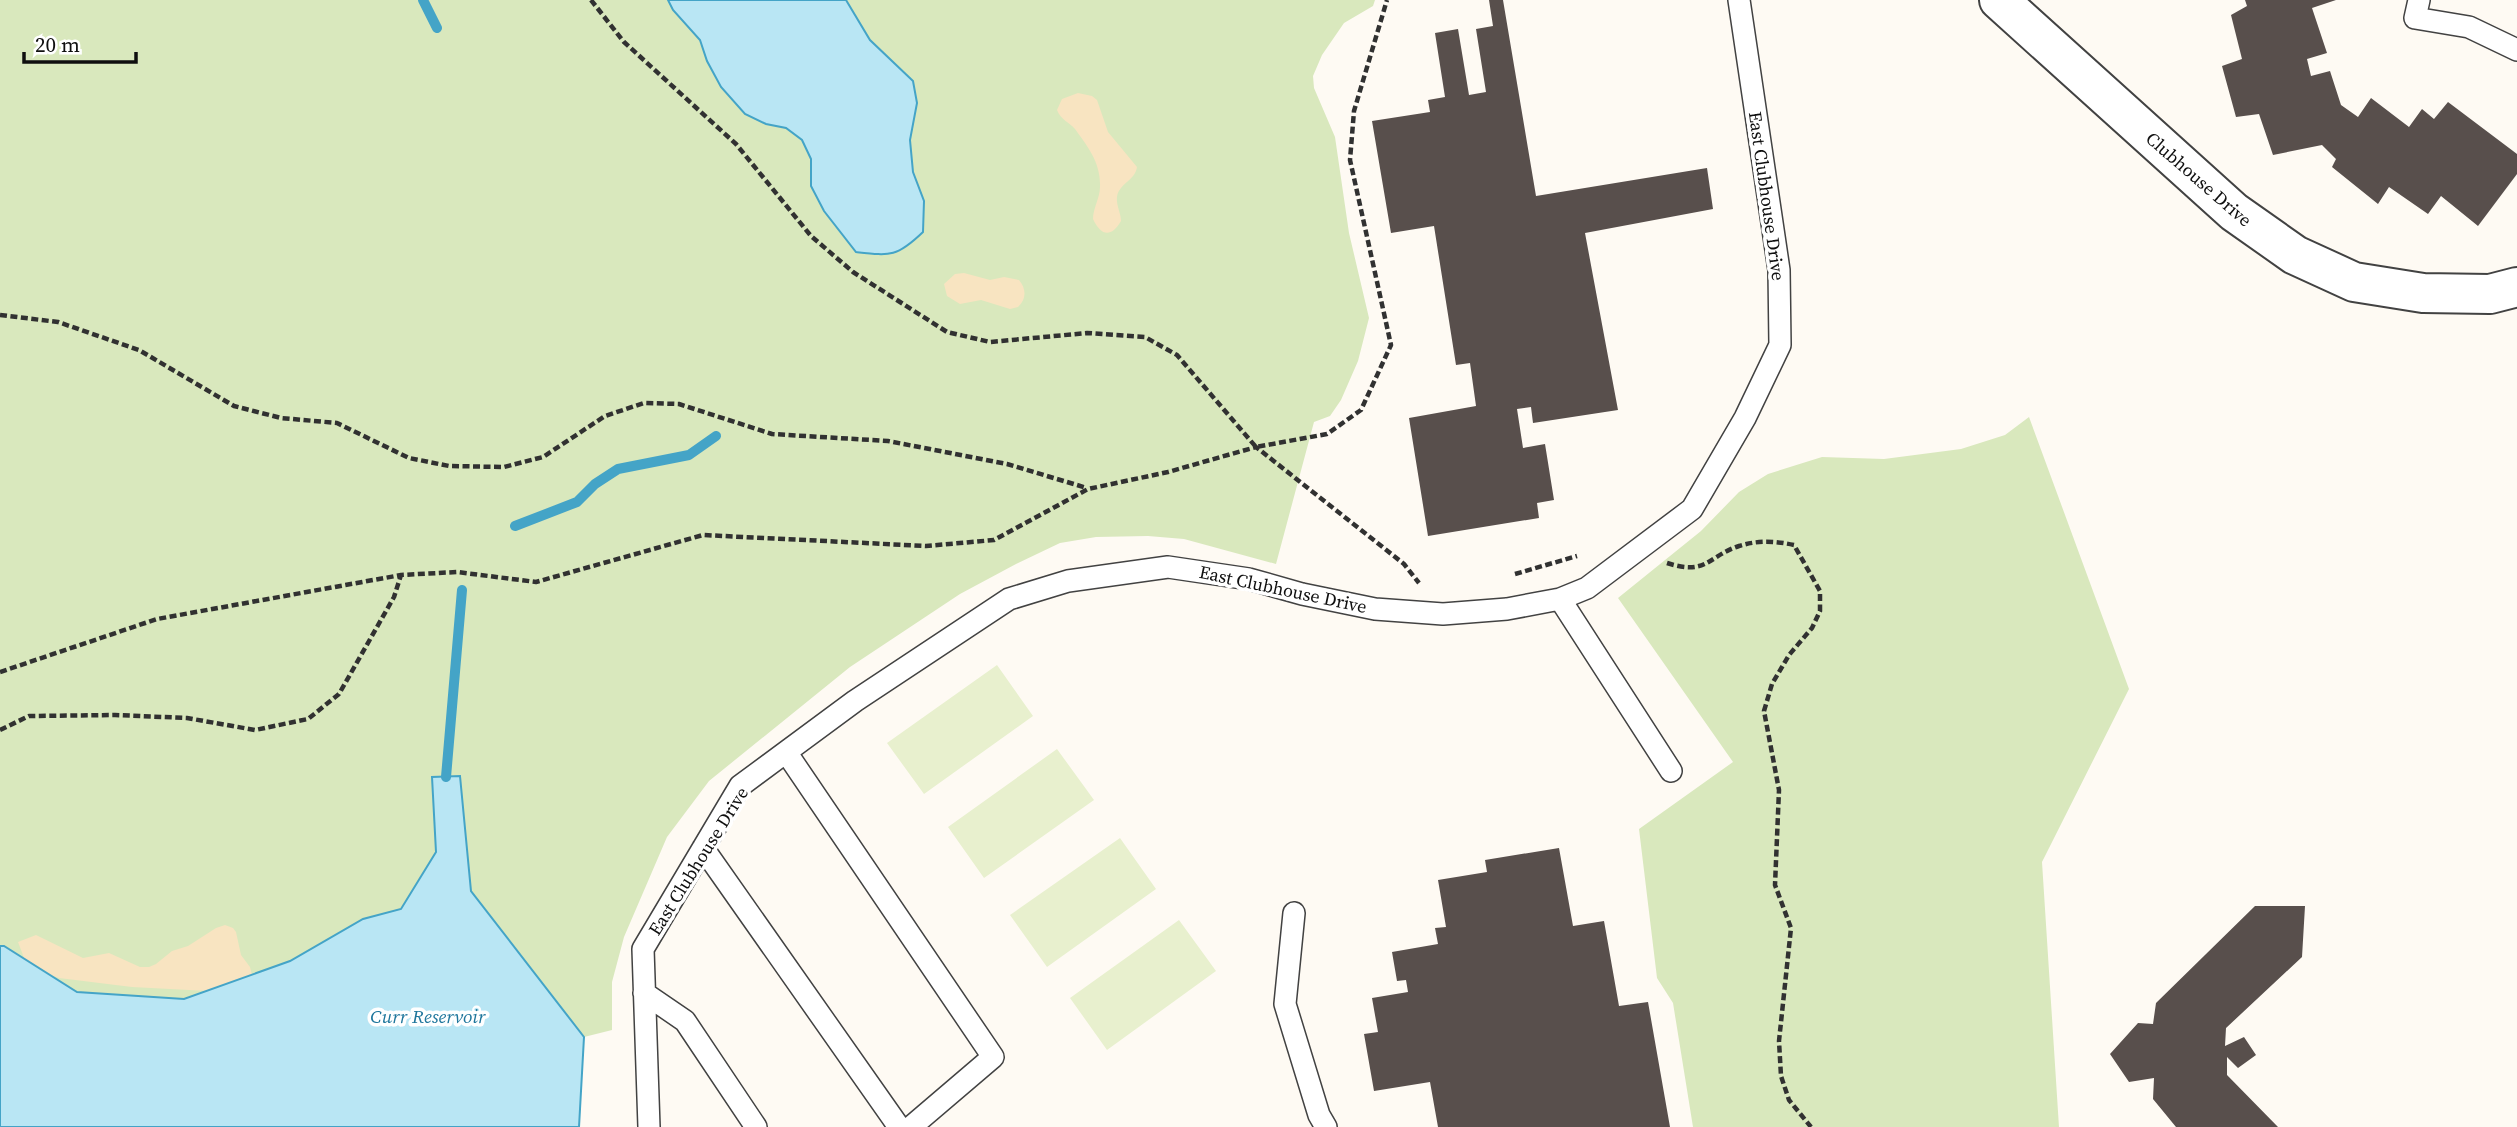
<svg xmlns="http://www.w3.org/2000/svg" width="2517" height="1127" font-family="'Source Serif 4',serif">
	<rect width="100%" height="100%" fill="#fefaf3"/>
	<path fill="#d9e8bd" d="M 0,0 L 1375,0 L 1373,6 L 1344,23 L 1322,55 L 1313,76 L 1314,88 L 1335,137 L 1349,233 L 1369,318 L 1358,361 L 1341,400 L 1330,416 L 1314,422 L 1276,564 L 1184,539 L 1148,536 L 1096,537 L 1060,543 L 1016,564 L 960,594 L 850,667 L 709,781 L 667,837 L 624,937 L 612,982 L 612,1030 L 584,1037 L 471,891 L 460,776 L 432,778 L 436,852 L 401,909 L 363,919 L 290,961 L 184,999 L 77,992 L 5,946 L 0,946 Z
		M 2029,417 L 2129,689 L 2042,862 L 2059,1127 L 1693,1127 L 1673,1003 L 1657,978 L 1639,829 L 1733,762 L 1618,598 L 1701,531 L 1739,492 L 1768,474 L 1822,457 L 1884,459 L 1961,449 L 2005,435 Z"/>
	<path fill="#f8e4c1" d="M 1078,93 L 1092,96 L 1097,100 L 1108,132 L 1137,167 C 1135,181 1119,183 1117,197 C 1116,205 1121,213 1121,221 C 1111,238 1101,236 1093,219 C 1093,208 1100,198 1100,187 C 1101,163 1088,147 1075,129 C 1069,122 1061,120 1057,110 L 1062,99 Z
		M 964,273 L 990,280 L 1004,277 L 1019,280 C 1026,288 1027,299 1018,307 L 1010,309 L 981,300 L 960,304 L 947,296 L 944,284 L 955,274 Z
		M 225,925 L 233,928 L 236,932 L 241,955 L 250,967 L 252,975 L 208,991 L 132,987 L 59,978 L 44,973 L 26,963 L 18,942 L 36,935 L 83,958 L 109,953 L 140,967 L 149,967 L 156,964 L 172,951 L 188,946 L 216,928 Z"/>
	<path fill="#e8f0ce" d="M 997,665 L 1033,716 L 924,794 L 887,743 Z
		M 1057,749 L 1094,800 L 984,878 L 948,827 Z
		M 1120,838 L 1156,889 L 1047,967 L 1010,915 Z
		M 1179,920 L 1216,971 L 1107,1050 L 1070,998 Z"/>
	<path fill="#b9e6f4" stroke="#44a4c7" stroke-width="2" d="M 668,0 L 846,0 L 870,40 L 913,81 L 917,103 L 910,140 L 913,172 L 924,201 L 923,232 C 897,257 891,256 856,252 L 824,211 L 811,186 L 811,159 L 802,140 L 786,128 L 766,124 L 745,114 L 721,87 L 707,61 L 700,40 L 673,10 Z
		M 460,776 L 471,891 L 584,1037 L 579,1127 L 0,1127 L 0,946 L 4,946 L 77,992 L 184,999 L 290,961 L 363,919 L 401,909 L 436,852 L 432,777 Z"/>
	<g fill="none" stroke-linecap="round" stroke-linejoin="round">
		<path stroke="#44a4c7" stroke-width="10" d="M 423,0 L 437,28
			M 515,526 L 577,502 L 595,484 L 618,469 L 689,455 L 716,436
			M 446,777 L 462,590"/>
	</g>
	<path fill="#584f4c" d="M 1489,0 L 1503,0 L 1536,196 L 1707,168 L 1713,209 L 1585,233 L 1618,410 L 1533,423 L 1531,407 L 1517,409 L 1523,448 L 1545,444 L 1554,500 L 1537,503 L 1539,518 L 1428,536 L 1409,418 L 1476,406 L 1470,363 L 1456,365 L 1434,226 L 1391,233 L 1372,121 L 1430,112 L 1428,100 L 1445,97 L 1435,33 L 1458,29 L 1469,95 L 1486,92 L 1476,29 L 1493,26 Z
		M 2245,0 L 2336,0 L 2312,8 L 2327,53 L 2307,59 L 2311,76 L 2330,71 L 2341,105 L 2358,117 L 2371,98 L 2409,127 L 2422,109 L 2434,119 L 2448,102 L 2517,154 L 2517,174 L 2478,226 L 2441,196 L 2428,214 L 2389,187 L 2378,204 L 2332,167 L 2336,159 L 2322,145 L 2273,155 L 2259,114 L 2236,117 L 2222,66 L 2242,59 L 2231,15 L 2247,6 Z
		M 1559,848 L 1573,926 L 1604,921 L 1619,1006 L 1648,1002 L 1670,1127 L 1438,1127 L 1430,1082 L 1374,1091 L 1364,1034 L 1378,1032 L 1372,998 L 1408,992 L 1406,980 L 1397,981 L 1392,952 L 1438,944 L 1435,928 L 1446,927 L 1438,880 L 1487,872 L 1485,860 Z
		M 2255,906 L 2305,906 L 2302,957 L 2226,1028 L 2225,1046 L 2244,1037 L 2256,1055 L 2238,1068 L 2227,1057 L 2227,1075 L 2278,1127 L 2176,1127 L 2153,1099 L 2154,1078 L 2129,1082 L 2110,1054 L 2138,1023 L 2153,1024 L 2156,1003 Z"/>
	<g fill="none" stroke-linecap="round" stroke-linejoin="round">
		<g stroke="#424242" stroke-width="24">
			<path id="lane" d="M 2419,0 L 2415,18 L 2469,27 L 2517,50
				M 1560,599 L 1671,771
				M 786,752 L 993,1057 L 911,1127
				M 703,848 L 899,1127
				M 1294,913 L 1285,1004 L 1319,1115 L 1326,1127
				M 644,993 L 685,1021 L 756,1127
				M 649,1127 L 643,949 L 740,786 L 855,701 L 1009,599 L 1068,581 L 1168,567 L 1249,579 L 1302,594 L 1375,609 L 1443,614 L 1507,609 L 1560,599 L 1587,588 L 1692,509 L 1745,418 L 1780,345 L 1779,270 L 1739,0"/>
		</g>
		<g stroke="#424242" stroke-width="42">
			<path id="street" d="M 1999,0 L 2234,212 L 2295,255 L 2354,282 L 2423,293 L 2490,294 L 2517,287"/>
		</g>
		<path stroke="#313131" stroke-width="4.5" stroke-dasharray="7 3.5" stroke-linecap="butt" d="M 591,0 L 624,42 L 736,144 L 811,236 L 853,272 L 947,332 L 990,342 L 1087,333 L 1145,337 L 1177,355 L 1256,447 L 1327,434 L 1361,410 L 1391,345 L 1350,160 L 1354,111 L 1387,0
			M 0,315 L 58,322 L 139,350 L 234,406 L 281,418 L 337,423 L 409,458 L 449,466 L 504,467 L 543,457 L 605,416 L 644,403 L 679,404 L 772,434 L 888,441 L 1007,464 L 1087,488
			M 1667,563 C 1707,576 1708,556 1739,546 C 1758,540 1775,541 1794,545 L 1820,591 L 1820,611 L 1812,628 L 1789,655 L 1772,684 L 1764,711 L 1779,790 L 1775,885 L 1791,928 L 1779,1041 L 1781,1076 L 1789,1100 L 1811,1127
			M 1515,574 L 1577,556
			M 0,672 L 157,619 L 401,575 L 457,572 L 536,582 L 703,535 L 926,546 L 994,540 L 1088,489 L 1168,472 L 1256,447 L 1404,564 L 1419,583
			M 0,730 L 29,716 L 115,715 L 187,718 L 255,730 L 308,719 L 339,694 L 394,597 L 401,575"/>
		<use href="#lane" stroke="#fff" stroke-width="21"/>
		<use href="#street" stroke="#fff" stroke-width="38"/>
	</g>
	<g text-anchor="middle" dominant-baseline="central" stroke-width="7" stroke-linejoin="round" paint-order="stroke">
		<g font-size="18" fill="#0f0f0f" stroke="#fff">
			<text transform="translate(2199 179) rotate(41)">Clubhouse Drive</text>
			<text transform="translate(1767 196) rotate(82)">East Clubhouse Drive</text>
			<text transform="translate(1283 589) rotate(12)">East Clubhouse Drive</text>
			<text transform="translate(698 861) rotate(-58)">East Clubhouse Drive</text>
		</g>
		<g font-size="19" font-style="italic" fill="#1e769c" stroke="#fff">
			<text x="428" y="1016">Curr Reservoir</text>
		</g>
	</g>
	<path d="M24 52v10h112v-10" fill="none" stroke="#0f0f0f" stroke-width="3.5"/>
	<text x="35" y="52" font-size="21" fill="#0f0f0f" stroke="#ffffff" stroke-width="5" paint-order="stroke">20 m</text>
</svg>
